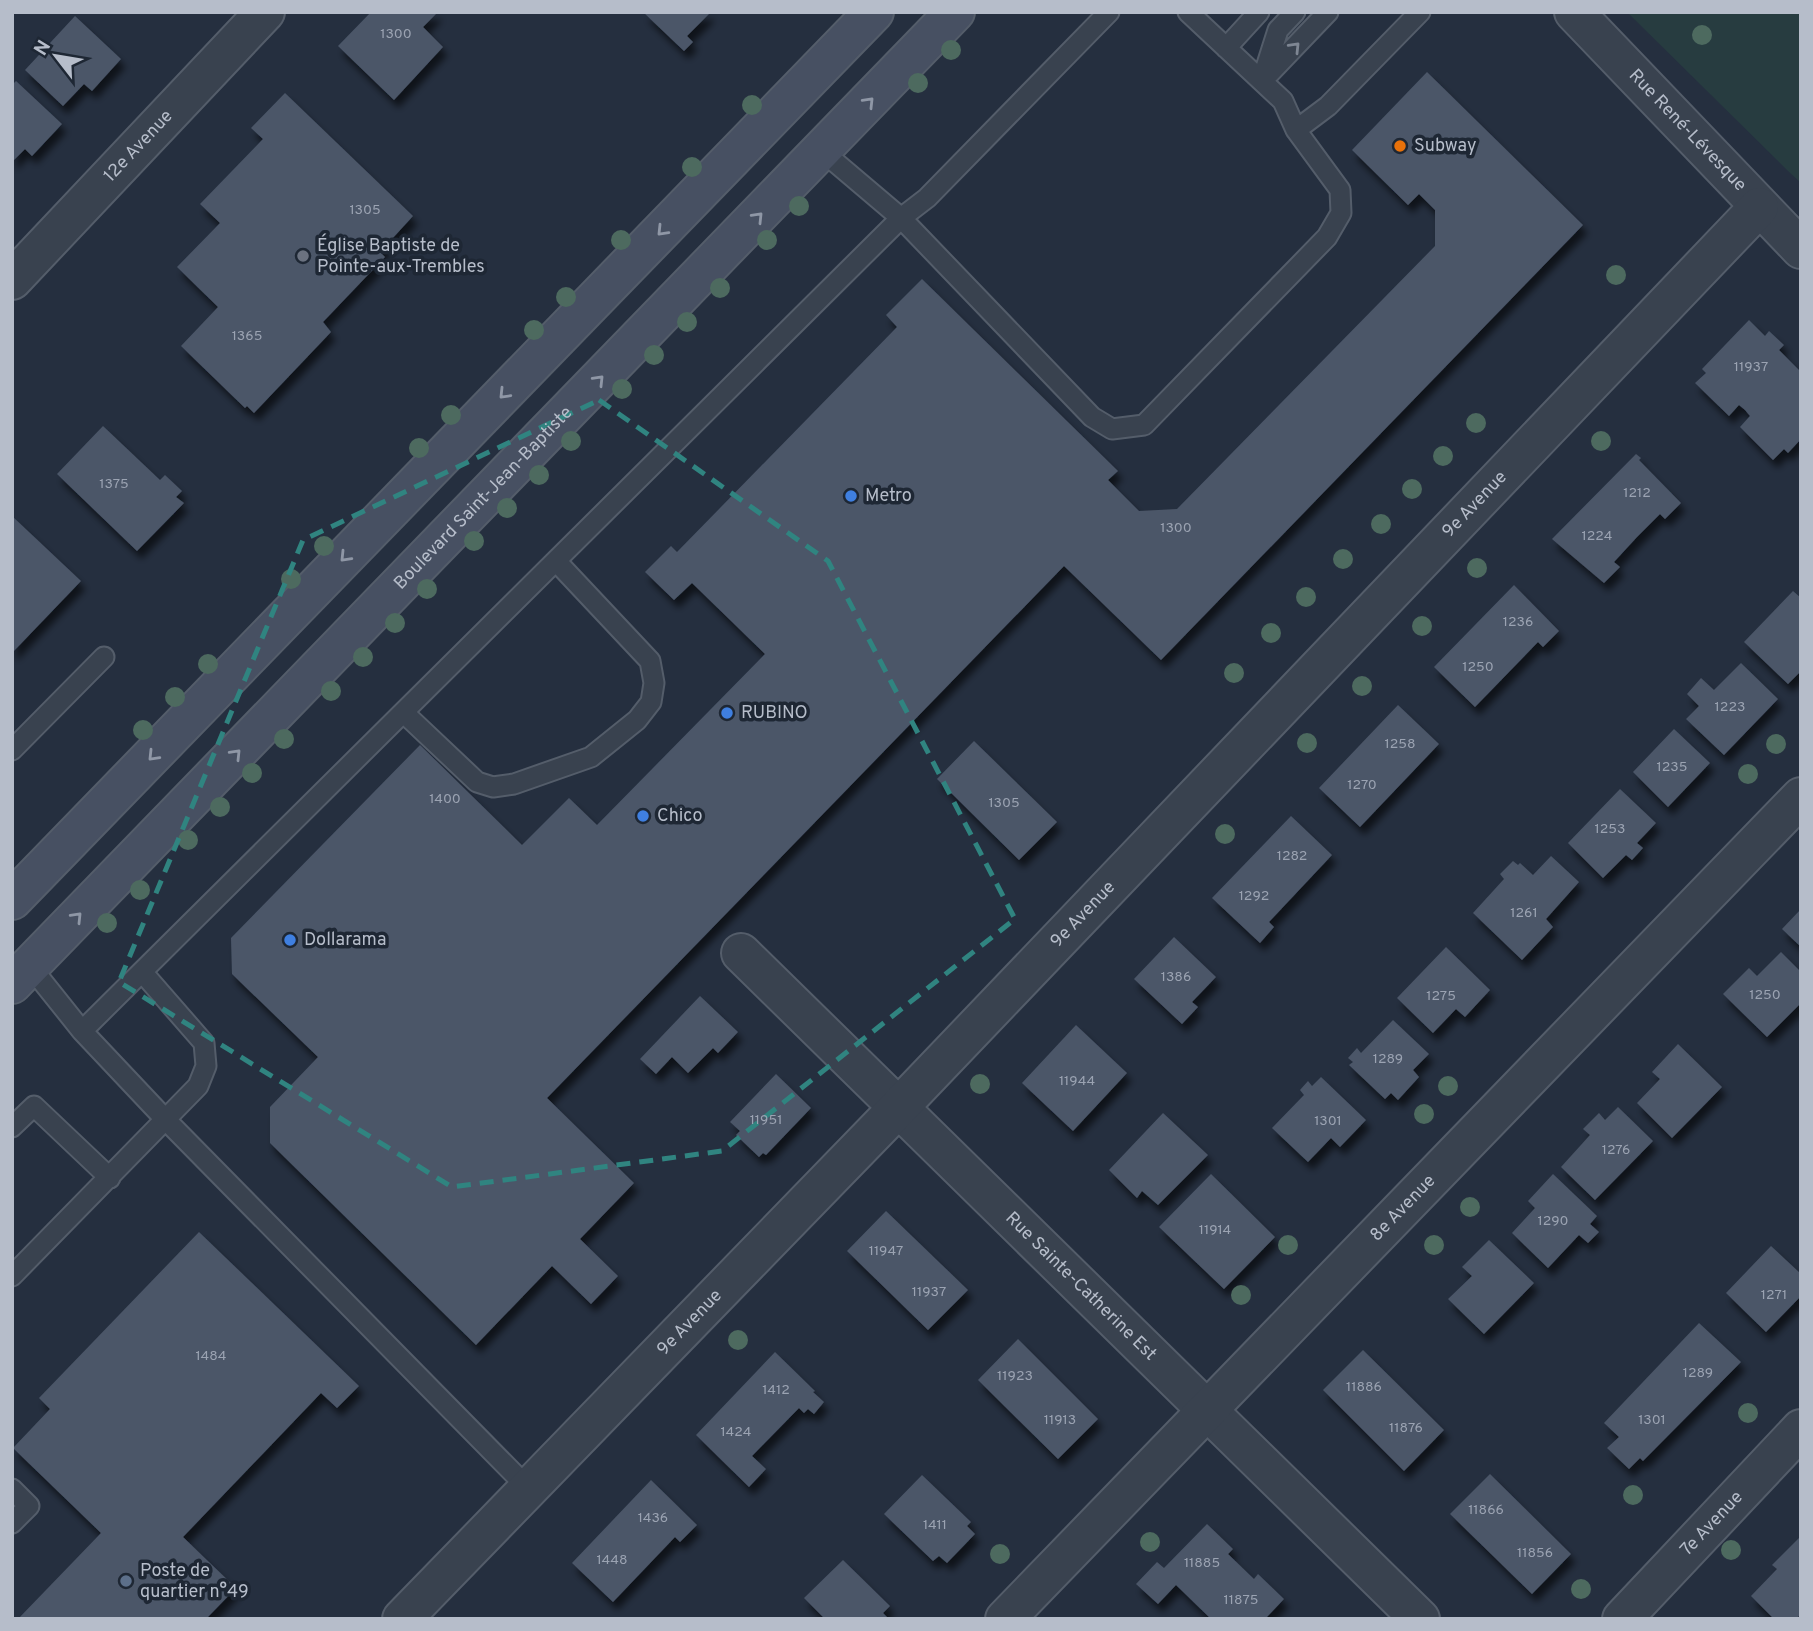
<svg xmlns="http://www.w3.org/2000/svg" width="1813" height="1631" font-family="Overpass,sans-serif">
	<defs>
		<filter id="shadow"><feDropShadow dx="4.5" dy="8" stdDeviation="3.5" flood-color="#0009"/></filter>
	</defs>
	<rect width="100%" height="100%" fill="#252f3f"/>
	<path fill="#273c40" d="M 1627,12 L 1801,12 L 1801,183 L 1788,171 Z"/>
	<path fill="#4b5668" filter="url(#shadow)" d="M 371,12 L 438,12 L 423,27 L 443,47 L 394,100 L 338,46 Z
		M 643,12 L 711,12 L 687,36 L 693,42 L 684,51 Z
		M 75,16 L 121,59 L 92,91 L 84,84 L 63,106 L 25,70 Z
		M 1427,72 L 1583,225 L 1161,660 L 1064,566 L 547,1098 L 634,1183 L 580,1239 L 618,1276 L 591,1304 L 552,1266 L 476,1345 L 270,1143 L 270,1107 L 318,1057 L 232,974 L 231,938 L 420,745 L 522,845 L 569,798 L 597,825 L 765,654 L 692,583 L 674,600 L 645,572 L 671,546 L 677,552 L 897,327 L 886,315 L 922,279 L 1118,471 L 1108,480 L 1139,511 L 1177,509 L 1435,246 L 1435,210 L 1419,194 L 1408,205 L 1352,150 Z
		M 16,81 L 62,124 L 32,156 L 25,149 L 12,162 L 12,85 Z
		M 285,93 L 413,216 L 380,252 L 385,257 L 323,322 L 331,332 L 254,413 L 247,406 L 245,408 L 181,346 L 218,307 L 177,267 L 220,223 L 200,204 L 263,139 L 251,128 Z
		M 1749,320 L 1765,336 L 1769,331 L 1784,345 L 1779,350 L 1801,372 L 1801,439 L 1788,453 L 1784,449 L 1773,460 L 1740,427 L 1750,416 L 1745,410 L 1739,405 L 1729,416 L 1695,383 L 1706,373 L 1702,369 Z
		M 103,426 L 160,480 L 165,475 L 182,491 L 176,497 L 184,503 L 137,551 L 57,474 Z
		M 1636,454 L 1641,458 L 1639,460 L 1681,503 L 1665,519 L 1660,514 L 1637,537 L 1614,562 L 1620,567 L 1604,583 L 1552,539 Z
		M 12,516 L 81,581 L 12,653 Z
		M 1514,585 L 1559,631 L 1543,647 L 1538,642 L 1475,707 L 1434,667 Z
		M 1793,591 L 1801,598 L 1801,671 L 1788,684 L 1744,642 Z
		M 1741,663 L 1778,699 L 1724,755 L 1686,719 L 1699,706 L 1687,694 L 1701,678 L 1714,690 Z
		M 1398,705 L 1439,744 L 1360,827 L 1319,788 Z
		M 1674,729 L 1710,763 L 1668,807 L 1633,772 Z
		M 974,741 L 1057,822 L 1019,860 L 937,779 Z
		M 1620,789 L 1656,823 L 1637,843 L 1643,848 L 1632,860 L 1626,855 L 1603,878 L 1568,843 Z
		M 1291,816 L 1332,855 L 1269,922 L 1274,927 L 1260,943 L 1212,898 Z
		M 1551,856 L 1579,882 L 1546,919 L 1553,927 L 1522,960 L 1473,913 L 1504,879 L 1500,874 L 1513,861 L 1518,865 L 1520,863 L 1533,875 Z
		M 1801,909 L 1801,947 L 1782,929 Z
		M 1174,937 L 1216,977 L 1192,1002 L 1198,1007 L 1182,1024 L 1134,979 Z
		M 1446,947 L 1490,990 L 1465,1017 L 1456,1009 L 1433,1033 L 1397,998 Z
		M 1781,952 L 1801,972 L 1801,1003 L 1767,1037 L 1723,994 L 1749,968 L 1757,976 Z
		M 700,996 L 738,1032 L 718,1053 L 713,1048 L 688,1073 L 672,1057 L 656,1074 L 640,1059 Z
		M 1393,1020 L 1429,1054 L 1413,1070 L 1419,1077 L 1398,1100 L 1391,1093 L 1385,1099 L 1349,1065 L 1353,1062 L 1348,1058 L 1357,1048 L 1361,1053 Z
		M 1076,1025 L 1127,1073 L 1073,1131 L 1022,1083 Z
		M 1678,1044 L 1722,1087 L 1672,1138 L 1637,1103 L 1660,1079 L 1652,1072 Z
		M 776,1074 L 811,1108 L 766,1155 L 763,1153 L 759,1157 L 736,1135 L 740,1131 L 730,1122 Z
		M 1321,1077 L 1366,1120 L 1340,1147 L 1331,1138 L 1308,1162 L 1272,1128 L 1304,1095 L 1300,1090 L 1308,1081 L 1312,1086 Z
		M 1618,1107 L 1653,1141 L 1595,1200 L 1561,1167 L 1590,1135 L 1583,1129 L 1599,1113 L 1605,1120 Z
		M 1163,1113 L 1208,1155 L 1158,1205 L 1142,1191 L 1137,1198 L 1109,1170 Z
		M 1211,1174 L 1275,1237 L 1224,1289 L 1159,1227 Z
		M 1553,1174 L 1597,1216 L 1590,1224 L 1599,1232 L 1588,1243 L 1579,1235 L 1548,1268 L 1512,1233 L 1535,1208 L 1528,1201 Z
		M 886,1211 L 968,1290 L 928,1330 L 847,1251 Z
		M 199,1232 L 359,1386 L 337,1408 L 321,1393 L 183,1537 L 236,1588 L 206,1619 L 18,1619 L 101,1533 L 13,1448 L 50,1409 L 39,1398 Z
		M 1489,1240 L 1534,1283 L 1484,1334 L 1448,1299 L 1472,1276 L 1462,1267 Z
		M 1771,1246 L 1801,1274 L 1801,1296 L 1766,1332 L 1726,1293 Z
		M 1699,1323 L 1741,1362 L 1643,1461 L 1640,1458 L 1629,1469 L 1607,1448 L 1619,1437 L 1604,1423 Z
		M 1018,1339 L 1098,1419 L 1058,1459 L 978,1380 Z
		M 1363,1350 L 1444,1430 L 1404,1471 L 1323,1390 Z
		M 775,1352 L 815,1391 L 813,1392 L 824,1402 L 814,1414 L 808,1409 L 804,1413 L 799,1408 L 752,1456 L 766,1469 L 749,1487 L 696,1435 Z
		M 1490,1474 L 1571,1554 L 1532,1594 L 1450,1514 Z
		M 922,1475 L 971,1522 L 967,1526 L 975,1534 L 947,1563 L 939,1556 L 933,1561 L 884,1514 Z
		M 651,1480 L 697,1525 L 680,1542 L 675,1537 L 613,1602 L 572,1563 Z
		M 1207,1524 L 1233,1549 L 1228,1554 L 1254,1579 L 1258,1574 L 1284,1599 L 1265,1619 L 1211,1619 L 1176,1585 L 1158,1604 L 1136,1584 L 1157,1562 L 1164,1568 Z
		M 1799,1538 L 1801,1614 L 1796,1619 L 1774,1619 L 1751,1596 L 1777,1569 L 1772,1565 Z
		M 843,1560 L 890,1606 L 883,1613 L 889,1619 L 825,1619 L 804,1598 Z"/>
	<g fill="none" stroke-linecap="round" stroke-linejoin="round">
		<g stroke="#545d6a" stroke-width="23">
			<path id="lane" d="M 1188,12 L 1283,101 L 1296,130 L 1328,106 L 1420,12
				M 1226,48 L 1259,12
				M 1263,77 L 1278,30 L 1295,12
				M 1262,81 L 1328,12
				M 822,151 L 901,218 L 1092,417 L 1112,429 L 1144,425 L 1327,237 L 1341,213 L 1340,190 L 1296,130
				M 404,713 L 477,782 L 493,787 L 514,784 L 591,757 L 637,720 L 651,702 L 654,683 L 650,661 L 556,561
				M 12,750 L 104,657
				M 30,966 L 82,1031 L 165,1119 L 529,1489
				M 82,1031 L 901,218 L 927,198 L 1109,12
				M 12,1127 L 34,1106 L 110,1178
				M 12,1276 L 198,1086 L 206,1066 L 204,1043 L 143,973
				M 12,1489 L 29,1506 L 12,1523"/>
		</g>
		<g stroke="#545d6a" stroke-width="42">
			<g id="street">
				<path id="s1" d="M 1574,12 L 1801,249"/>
				<path id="s2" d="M 12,280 L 265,12"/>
				<path id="s3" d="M 741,953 L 1420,1619"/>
				<path id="s4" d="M 402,1619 L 899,1107 L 1759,207"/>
				<path id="s5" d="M 1005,1619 L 1801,797"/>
				<path id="s6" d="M 1622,1619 L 1801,1429"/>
			</g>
		</g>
		<g stroke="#545d6a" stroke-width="42">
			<g id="secondary">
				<path d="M 12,900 L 874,12"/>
				<path id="s7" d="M 12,984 L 955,12"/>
			</g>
		</g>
		<use href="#lane" stroke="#39424f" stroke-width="19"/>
		<use href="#street" stroke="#39424f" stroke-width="38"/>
		<use href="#secondary" stroke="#475062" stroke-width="38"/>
	</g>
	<g fill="#4d6a5f">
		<circle cx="1702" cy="35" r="10"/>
		<circle cx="951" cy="50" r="10"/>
		<circle cx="918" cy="83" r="10"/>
		<circle cx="752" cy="105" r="10"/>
		<circle cx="692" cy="167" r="10"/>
		<circle cx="799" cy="206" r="10"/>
		<circle cx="621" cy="240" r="10"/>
		<circle cx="767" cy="240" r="10"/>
		<circle cx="1616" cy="275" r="10"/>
		<circle cx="720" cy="288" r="10"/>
		<circle cx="566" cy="297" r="10"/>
		<circle cx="687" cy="322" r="10"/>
		<circle cx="534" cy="330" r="10"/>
		<circle cx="654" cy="355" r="10"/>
		<circle cx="622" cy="389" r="10"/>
		<circle cx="451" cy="415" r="10"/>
		<circle cx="1476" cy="423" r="10"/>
		<circle cx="571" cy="441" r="10"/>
		<circle cx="1601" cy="441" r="10"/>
		<circle cx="419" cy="448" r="10"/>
		<circle cx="1443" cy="456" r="10"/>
		<circle cx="539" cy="475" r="10"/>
		<circle cx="1412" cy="489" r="10"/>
		<circle cx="507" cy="508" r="10"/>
		<circle cx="1381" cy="524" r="10"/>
		<circle cx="474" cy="541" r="10"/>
		<circle cx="324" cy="546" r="10"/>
		<circle cx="1343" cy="559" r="10"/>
		<circle cx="1477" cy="568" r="10"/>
		<circle cx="291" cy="579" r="10"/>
		<circle cx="427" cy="589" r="10"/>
		<circle cx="1306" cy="597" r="10"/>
		<circle cx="395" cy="623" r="10"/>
		<circle cx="1422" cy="626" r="10"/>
		<circle cx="1271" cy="633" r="10"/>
		<circle cx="363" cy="657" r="10"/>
		<circle cx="208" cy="664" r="10"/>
		<circle cx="1234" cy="673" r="10"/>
		<circle cx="1362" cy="686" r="10"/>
		<circle cx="331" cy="691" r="10"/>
		<circle cx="175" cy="697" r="10"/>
		<circle cx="143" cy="730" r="10"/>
		<circle cx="284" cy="739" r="10"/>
		<circle cx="1307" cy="743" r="10"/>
		<circle cx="1776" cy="744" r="10"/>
		<circle cx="252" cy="773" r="10"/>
		<circle cx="1748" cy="774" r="10"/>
		<circle cx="220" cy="807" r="10"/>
		<circle cx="1225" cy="834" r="10"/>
		<circle cx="188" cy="840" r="10"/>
		<circle cx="140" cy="890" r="10"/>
		<circle cx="107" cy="923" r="10"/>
		<circle cx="980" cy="1084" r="10"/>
		<circle cx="1448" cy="1086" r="10"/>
		<circle cx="1424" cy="1114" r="10"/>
		<circle cx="1470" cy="1207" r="10"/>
		<circle cx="1288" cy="1245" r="10"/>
		<circle cx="1434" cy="1245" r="10"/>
		<circle cx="1241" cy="1295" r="10"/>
		<circle cx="738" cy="1340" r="10"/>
		<circle cx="1748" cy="1413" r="10"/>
		<circle cx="1633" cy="1495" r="10"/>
		<circle cx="1150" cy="1542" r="10"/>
		<circle cx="1731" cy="1550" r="10"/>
		<circle cx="1000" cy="1554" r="10"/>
		<circle cx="1581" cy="1589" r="10"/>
	</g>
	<defs><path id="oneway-chevron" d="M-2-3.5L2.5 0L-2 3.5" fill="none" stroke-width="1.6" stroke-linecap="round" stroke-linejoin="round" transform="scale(1.75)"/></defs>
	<use stroke="#7e8693" href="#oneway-chevron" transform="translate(1295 47) rotate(-46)"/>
	<g stroke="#8f97a6">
		<use href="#oneway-chevron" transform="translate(869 102) rotate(-46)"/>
		<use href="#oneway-chevron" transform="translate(758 217) rotate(-46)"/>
		<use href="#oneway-chevron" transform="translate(662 231) rotate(134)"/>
		<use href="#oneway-chevron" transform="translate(599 380) rotate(-46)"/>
		<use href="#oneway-chevron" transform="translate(504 394) rotate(134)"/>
		<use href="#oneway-chevron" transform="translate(345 557) rotate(134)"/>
		<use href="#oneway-chevron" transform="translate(236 754) rotate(-46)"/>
		<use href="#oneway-chevron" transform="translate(153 756) rotate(134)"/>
		<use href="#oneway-chevron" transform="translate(77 917) rotate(-46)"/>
	</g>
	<path fill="none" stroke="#308480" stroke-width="5" stroke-dasharray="14 9" stroke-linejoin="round" d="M 599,400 L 828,561 L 1015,919 L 722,1151 L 452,1187 L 119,982 L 303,540 Z"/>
	<circle fill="#e8710a" stroke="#1e2734" stroke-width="2.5" cx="1400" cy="146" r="7"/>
	<circle fill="#6b7280" stroke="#1e2734" stroke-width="2.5" cx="303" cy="256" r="7"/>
	<g fill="#3f7fe0" stroke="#1e2734" stroke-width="2.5">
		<circle cx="851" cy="496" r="7"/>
		<circle cx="727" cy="713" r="7"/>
		<circle cx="643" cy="816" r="7"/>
		<circle cx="290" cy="940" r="7"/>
	</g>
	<circle fill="#5c6f8a" stroke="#1e2734" stroke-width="2.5" cx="126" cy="1581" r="7"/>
	<g text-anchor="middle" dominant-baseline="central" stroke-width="7" stroke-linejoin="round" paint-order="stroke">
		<g font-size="14" fill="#9ba3b2">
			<text x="396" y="34">1300</text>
			<text x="365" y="210">1305</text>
			<text x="247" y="336">1365</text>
			<text x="1751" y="367">11937</text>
			<text x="114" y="484">1375</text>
			<text x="1637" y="493">1212</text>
			<text x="1176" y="528">1300</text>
			<text x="1597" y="536">1224</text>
			<text x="1518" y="622">1236</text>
			<text x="1478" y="667">1250</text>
			<text x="1730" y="707">1223</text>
			<text x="1400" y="744">1258</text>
			<text x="1672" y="767">1235</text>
			<text x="1362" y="785">1270</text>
			<text x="445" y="799">1400</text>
			<text x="1004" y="803">1305</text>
			<text x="1610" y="829">1253</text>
			<text x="1292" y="856">1282</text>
			<text x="1254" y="896">1292</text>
			<text x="1524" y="913">1261</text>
			<text x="1176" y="977">1386</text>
			<text x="1765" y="995">1250</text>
			<text x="1441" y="996">1275</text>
			<text x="1388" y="1059">1289</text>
			<text x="1077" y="1081">11944</text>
			<text x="766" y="1120">11951</text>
			<text x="1328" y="1121">1301</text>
			<text x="1616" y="1150">1276</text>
			<text x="1553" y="1221">1290</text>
			<text x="1215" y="1230">11914</text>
			<text x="886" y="1251">11947</text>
			<text x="929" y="1292">11937</text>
			<text x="1774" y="1295">1271</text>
			<text x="211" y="1356">1484</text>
			<text x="1698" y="1373">1289</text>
			<text x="1015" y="1376">11923</text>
			<text x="1364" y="1387">11886</text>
			<text x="776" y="1390">1412</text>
			<text x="1060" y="1420">11913</text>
			<text x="1652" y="1420">1301</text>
			<text x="1406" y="1428">11876</text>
			<text x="736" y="1432">1424</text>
			<text x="1486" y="1510">11866</text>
			<text x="653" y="1518">1436</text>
			<text x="935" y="1525">1411</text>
			<text x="1535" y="1553">11856</text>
			<text x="612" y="1560">1448</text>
			<text x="1202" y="1563">11885</text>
			<text x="1241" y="1600">11875</text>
		</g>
		<g font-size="18" fill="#b6bdca" stroke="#1e2734">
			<text stroke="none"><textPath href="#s1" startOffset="164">Rue René-Lévesque</textPath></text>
			<text stroke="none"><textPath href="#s2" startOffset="184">12e Avenue</textPath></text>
			<text stroke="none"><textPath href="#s7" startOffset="677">Boulevard Saint-Jean-Baptiste</textPath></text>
			<text stroke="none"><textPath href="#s4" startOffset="1547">9e Avenue</textPath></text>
			<text stroke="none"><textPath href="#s4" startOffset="980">9e Avenue</textPath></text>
			<text stroke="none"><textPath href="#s5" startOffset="572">8e Avenue</textPath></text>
			<text stroke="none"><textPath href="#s3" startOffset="476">Rue Sainte-Catherine Est</textPath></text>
			<text stroke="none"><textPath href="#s4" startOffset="413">9e Avenue</textPath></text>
			<text stroke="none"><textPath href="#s6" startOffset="131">7e Avenue</textPath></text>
		</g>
		<g font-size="18" fill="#b6bdca" stroke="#1e2734" text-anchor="start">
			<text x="1414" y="146">Subway</text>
			<text x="317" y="246">Église Baptiste de<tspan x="317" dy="21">Pointe-aux-Trembles</tspan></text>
			<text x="865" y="496">Metro</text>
			<text x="741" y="713">RUBINO</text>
			<text x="657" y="816">Chico</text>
			<text x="304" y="940">Dollarama</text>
			<text x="140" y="1571">Poste de<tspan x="140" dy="21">quartier n°49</tspan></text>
		</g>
	</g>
	<rect width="1813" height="1631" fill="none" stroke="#b6bdca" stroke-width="28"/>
	<g transform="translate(56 56) rotate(301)" stroke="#1e2734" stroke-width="5" paint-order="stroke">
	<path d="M0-5L12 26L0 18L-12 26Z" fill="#b6bdca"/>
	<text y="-10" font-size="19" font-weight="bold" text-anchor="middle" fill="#b6bdca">N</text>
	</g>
</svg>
